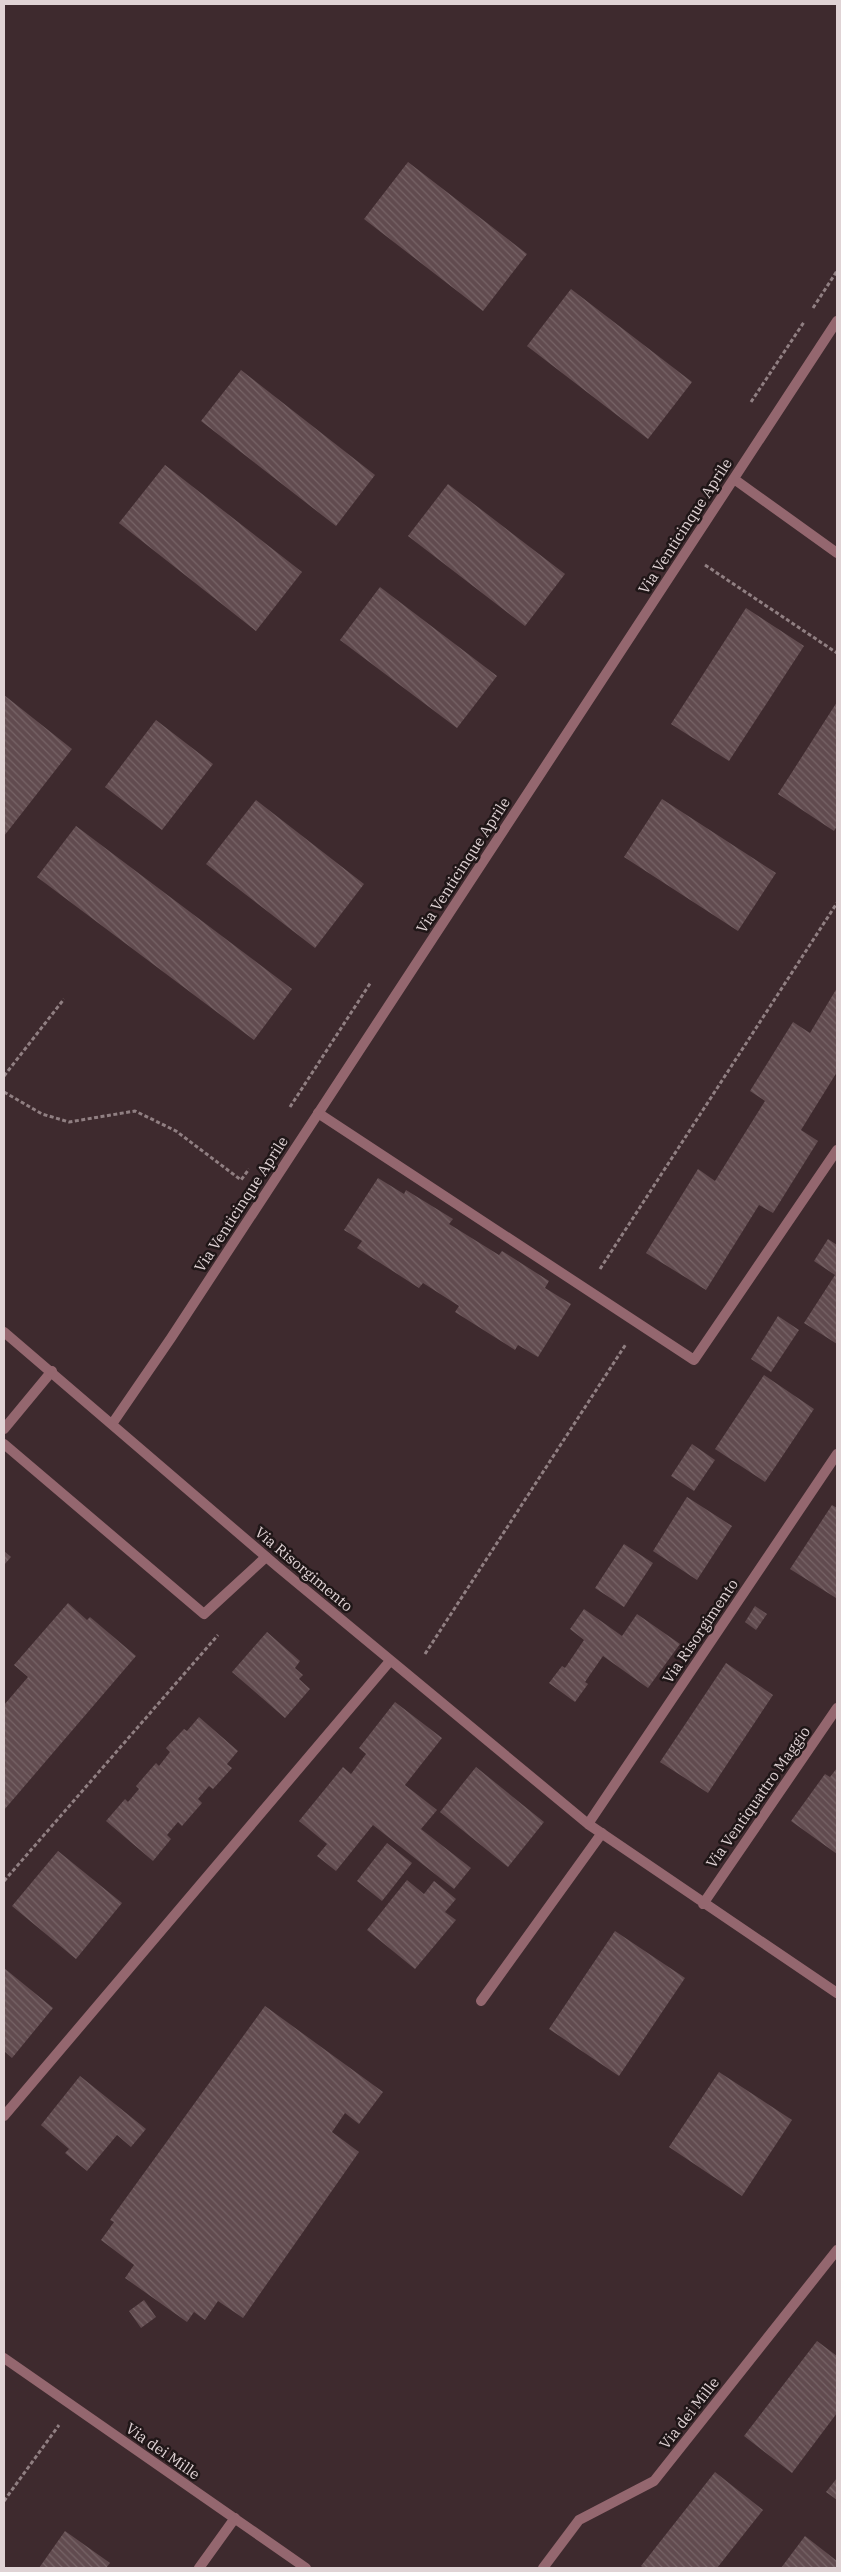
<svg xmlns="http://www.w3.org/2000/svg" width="841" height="2572" font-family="'IBM Plex Serif',serif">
	<defs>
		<pattern id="building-back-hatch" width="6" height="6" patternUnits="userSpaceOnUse" patternTransform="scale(1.25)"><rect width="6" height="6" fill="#614b4f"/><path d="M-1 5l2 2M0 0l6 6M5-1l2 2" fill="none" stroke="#776467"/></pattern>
	</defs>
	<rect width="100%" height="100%" fill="#3e2a2e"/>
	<path fill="url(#building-back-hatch)" d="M 408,162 L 527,254 L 483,311 L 364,219 Z
		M 571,289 L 692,382 L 648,439 L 527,346 Z
		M 241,370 L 375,475 L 336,526 L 201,421 Z
		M 165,465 L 302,572 L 256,631 L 119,523 Z
		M 448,484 L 565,574 L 525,626 L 408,536 Z
		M 380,587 L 497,676 L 457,728 L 340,640 Z
		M 746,608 L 804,646 L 729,761 L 671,724 Z
		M 4,695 L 72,749 L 4,836 Z
		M 837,702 L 837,826 L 834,831 L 778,794 Z
		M 156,720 L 213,764 L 162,830 L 105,787 Z
		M 662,799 L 776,873 L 738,931 L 624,857 Z
		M 256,800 L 364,884 L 315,948 L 206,864 Z
		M 76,826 L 292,989 L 254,1040 L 37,877 Z
		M 837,988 L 837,1072 L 801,1130 L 818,1141 L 773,1213 L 759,1205 L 706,1290 L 646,1253 L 698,1169 L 715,1181 L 765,1101 L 750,1091 L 793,1022 L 810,1033 Z
		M 378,1178 L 404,1194 L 406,1190 L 453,1219 L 449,1224 L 499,1255 L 502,1251 L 549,1281 L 545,1288 L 571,1304 L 538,1357 L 518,1345 L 515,1350 L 455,1312 L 459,1306 L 423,1283 L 419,1288 L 357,1248 L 362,1241 L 344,1230 Z
		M 828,1239 L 837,1245 L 837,1344 L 804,1323 L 835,1275 L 814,1261 Z
		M 778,1316 L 799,1330 L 771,1372 L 751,1359 Z
		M 764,1375 L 814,1409 L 765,1482 L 715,1449 Z
		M 692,1444 L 715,1460 L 694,1491 L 671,1476 Z
		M 687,1497 L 732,1526 L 697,1580 L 653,1551 Z
		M 832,1505 L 837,1508 L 836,1598 L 790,1569 Z
		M 624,1544 L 653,1563 L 624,1607 L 595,1588 Z
		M 4,1551 L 11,1557 L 4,1565 Z
		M 68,1603 L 87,1620 L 90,1617 L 136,1656 L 4,1810 L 4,1705 L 28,1677 L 14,1665 Z
		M 755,1606 L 767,1614 L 756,1630 L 745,1622 Z
		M 584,1609 L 622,1636 L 637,1614 L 680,1644 L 648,1688 L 603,1656 L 585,1682 L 588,1684 L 575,1702 L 549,1683 L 562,1666 L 565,1668 L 584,1640 L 570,1629 Z
		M 267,1632 L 300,1661 L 295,1668 L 303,1675 L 299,1679 L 310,1689 L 285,1718 L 232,1672 Z
		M 726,1663 L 773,1695 L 708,1793 L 660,1762 Z
		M 395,1702 L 442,1738 L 405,1785 L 437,1810 L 421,1829 L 471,1868 L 454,1889 L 373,1825 L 336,1871 L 317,1856 L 327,1844 L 299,1821 L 343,1767 L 351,1774 L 366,1754 L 359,1748 Z
		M 199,1717 L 238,1751 L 227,1764 L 232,1768 L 213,1789 L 209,1786 L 198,1799 L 202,1803 L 182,1826 L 178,1822 L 167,1835 L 171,1839 L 153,1861 L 106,1821 L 125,1799 L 128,1802 L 139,1789 L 136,1786 L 156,1763 L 159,1766 L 170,1752 L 166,1748 L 184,1729 L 187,1731 Z
		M 476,1767 L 544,1822 L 508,1867 L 440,1812 Z
		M 837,1768 L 837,1854 L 791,1821 L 825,1774 L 830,1777 Z
		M 387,1843 L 412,1863 L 382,1901 L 357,1881 Z
		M 58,1851 L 122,1903 L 76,1959 L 12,1906 Z
		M 407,1880 L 424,1894 L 434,1881 L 456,1899 L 445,1912 L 456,1920 L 415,1969 L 367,1930 Z
		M 615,1931 L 685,1978 L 619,2076 L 549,2029 Z
		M 4,1968 L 53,2008 L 12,2058 L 4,2051 Z
		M 265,2006 L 383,2092 L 359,2124 L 345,2113 L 332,2132 L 359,2152 L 243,2318 L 218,2301 L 205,2320 L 194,2312 L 187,2322 L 125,2278 L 134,2265 L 101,2240 L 114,2222 L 110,2220 Z
		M 719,2072 L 792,2120 L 742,2196 L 669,2147 Z
		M 80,2076 L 146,2129 L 131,2147 L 117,2135 L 87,2171 L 65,2153 L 69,2149 L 41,2125 Z
		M 144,2300 L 156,2317 L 141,2328 L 129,2311 Z
		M 817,2341 L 837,2356 L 837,2413 L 792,2473 L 744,2436 Z
		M 715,2472 L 763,2510 L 717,2568 L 644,2568 L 641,2566 Z
		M 837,2478 L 837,2500 L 826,2492 Z
		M 65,2531 L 110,2563 L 106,2568 L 39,2568 Z
		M 805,2536 L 837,2561 L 837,2568 L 781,2568 Z"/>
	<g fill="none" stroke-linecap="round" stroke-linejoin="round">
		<path stroke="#907f82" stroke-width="3" stroke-dasharray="4 2.5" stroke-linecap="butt" d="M 813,308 L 837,271
			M 751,402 L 804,322
			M 705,565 L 837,653
			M 4,1076 L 64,999
			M 4,1092 L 42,1114 L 69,1122 L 135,1111 L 176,1131 L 241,1180 L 249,1169
			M 290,1107 L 371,982
			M 600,1269 L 837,903
			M 425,1654 L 626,1344
			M 4,1881 L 218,1635
			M 4,2501 L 59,2425"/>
		<path stroke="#94676f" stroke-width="10" d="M 318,1113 L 694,1360 L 837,1150
			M 4,1429 L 52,1371
			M 4,1444 L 204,1614 L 266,1557
			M 481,2001 L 602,1833
			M 199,2568 L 235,2518"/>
		<path stroke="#94676f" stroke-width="10" d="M 734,479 L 837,553
			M 4,1332 L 278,1567 L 588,1824 L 837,1993
			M 112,1424 L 171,1338 L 837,321
			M 588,1824 L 837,1454
			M 703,1904 L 837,1708
			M 4,2116 L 390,1661
			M 4,2358 L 306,2568
			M 543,2568 L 579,2520 L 654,2481 L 837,2250"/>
	</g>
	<g text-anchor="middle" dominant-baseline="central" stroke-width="5" stroke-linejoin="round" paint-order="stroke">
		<g font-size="15" fill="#e0d3d5" stroke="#1f1617">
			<text transform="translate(685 526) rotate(-57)">Via Venticinque Aprile</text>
			<text transform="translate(463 865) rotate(-57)">Via Venticinque Aprile</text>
			<text transform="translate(241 1204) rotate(-57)">Via Venticinque Aprile</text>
			<text transform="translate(304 1569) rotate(40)">Via Risorgimento</text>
			<text transform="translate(700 1631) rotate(-56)">Via Risorgimento</text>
			<text transform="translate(758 1797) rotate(-55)">Via Ventiquattro Maggio</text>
			<text transform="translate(689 2413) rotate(-52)">Via dei Mille</text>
			<text transform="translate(163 2451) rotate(35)">Via dei Mille</text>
		</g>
	</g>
	<rect width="841" height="2572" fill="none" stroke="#e0d3d5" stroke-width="10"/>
</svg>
